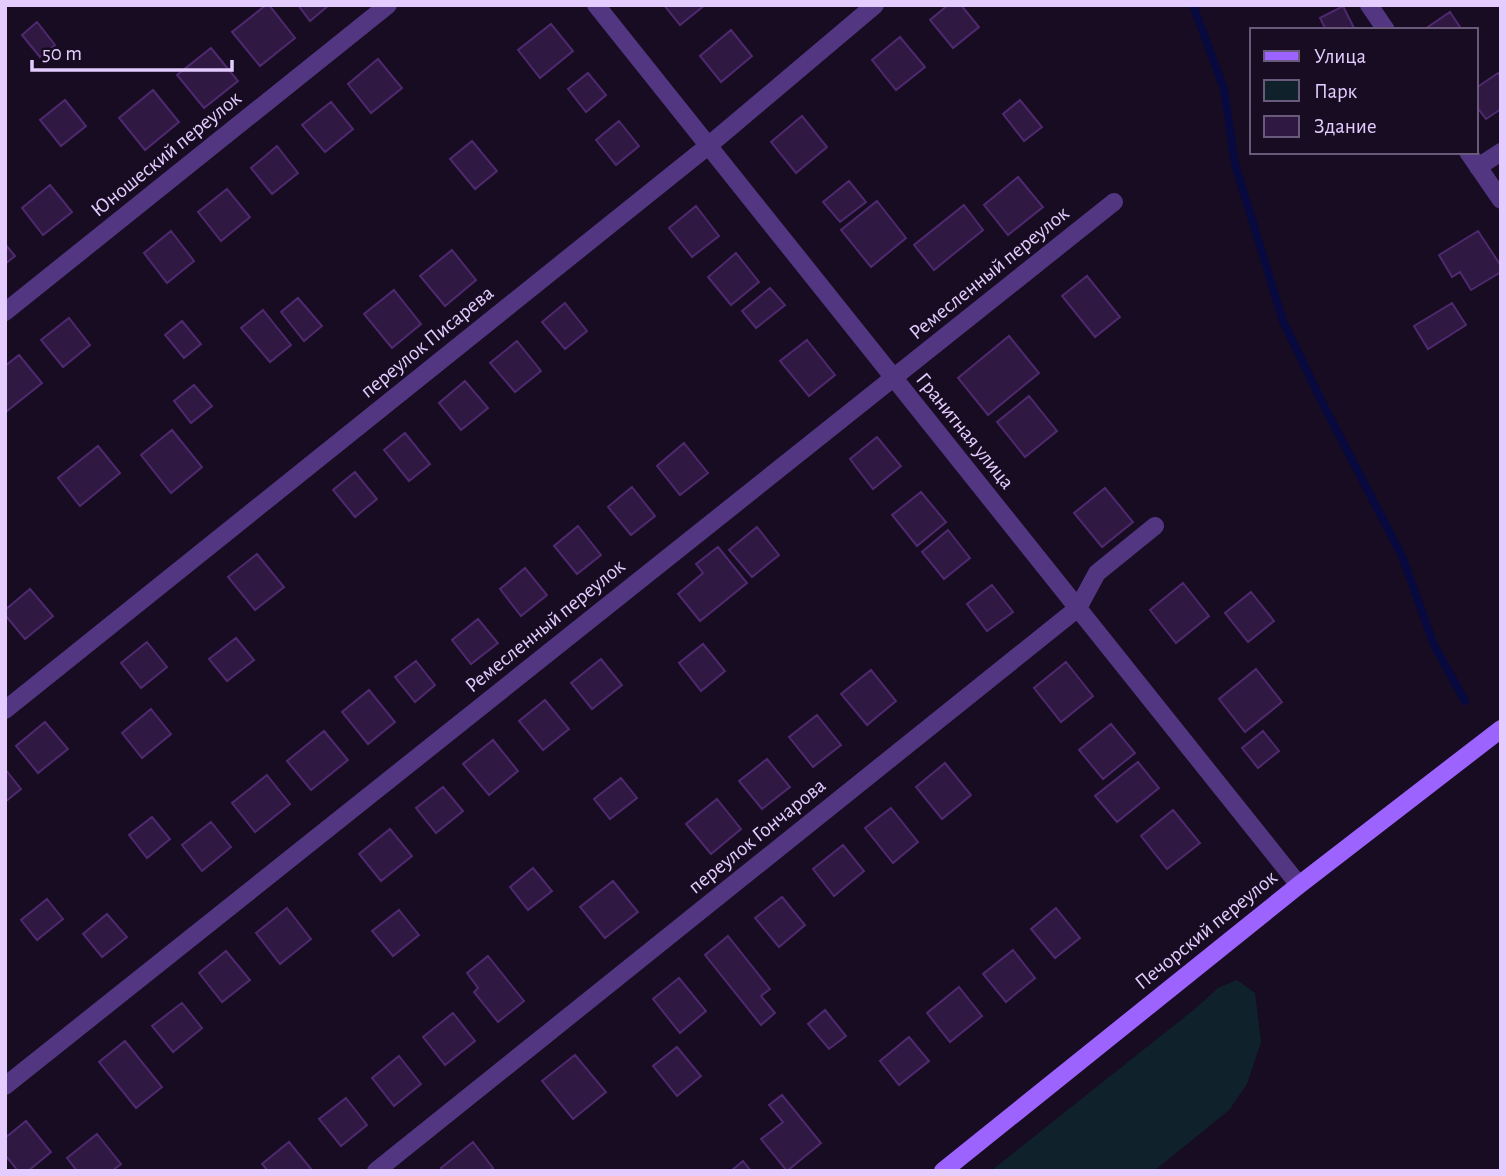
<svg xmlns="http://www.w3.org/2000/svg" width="1506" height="1176" font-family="'Alegreya Sans',sans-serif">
	<rect width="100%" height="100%" fill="#170c21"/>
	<path fill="#0f222b" d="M 1237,980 L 1255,993 L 1261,1042 L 1247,1084 L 1229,1110 L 1154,1171 L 991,1171 L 1196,1008 L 1218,988 Z"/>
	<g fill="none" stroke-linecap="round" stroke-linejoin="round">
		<path stroke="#08093e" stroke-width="8" d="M 1193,5 L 1224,89 L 1235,164 L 1283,321 L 1322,402 L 1402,556 L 1434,645 L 1465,701"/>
	</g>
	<path fill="#2f1842" stroke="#4f296f" stroke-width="2" d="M 266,5 L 269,5 L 295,38 L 260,66 L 232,32 Z
		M 298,5 L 329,5 L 310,21 Z
		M 664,5 L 705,5 L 680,25 Z
		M 948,5 L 961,5 L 979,27 L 953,48 L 930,20 Z
		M 1343,6 L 1355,30 L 1326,30 L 1320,18 Z
		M 1450,12 L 1462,30 L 1425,30 L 1425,29 Z
		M 37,22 L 55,45 L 40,57 L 22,35 Z
		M 551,24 L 573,51 L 540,78 L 518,50 Z
		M 731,30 L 752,56 L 721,82 L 700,56 Z
		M 900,37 L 925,67 L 896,90 L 872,60 Z
		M 211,48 L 238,81 L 204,108 L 177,75 Z
		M 378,59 L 402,88 L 371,113 L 348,84 Z
		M 588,73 L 606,95 L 586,112 L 568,89 Z
		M 1498,73 L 1501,77 L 1501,109 L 1486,119 L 1476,106 L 1476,88 Z
		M 153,90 L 179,122 L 145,150 L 119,118 Z
		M 65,100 L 86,126 L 61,146 L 40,120 Z
		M 1020,100 L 1042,127 L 1024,141 L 1003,114 Z
		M 331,102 L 353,129 L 325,152 L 302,125 Z
		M 802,116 L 827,147 L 796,173 L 771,142 Z
		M 619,121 L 639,146 L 616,165 L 596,140 Z
		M 472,141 L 497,171 L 475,189 L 450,159 Z
		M 277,146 L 298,173 L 272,194 L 251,168 Z
		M 1018,177 L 1043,207 L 1008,235 L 984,205 Z
		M 849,181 L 866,202 L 840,222 L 823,202 Z
		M 50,185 L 72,212 L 43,235 L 22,208 Z
		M 227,189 L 250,217 L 221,241 L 198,212 Z
		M 877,201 L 906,238 L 871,267 L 841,230 Z
		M 964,205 L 983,230 L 934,270 L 914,245 Z
		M 696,206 L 719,236 L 692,257 L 669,228 Z
		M 171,231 L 194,261 L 167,283 L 144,253 Z
		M 1478,231 L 1501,266 L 1501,272 L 1471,290 L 1460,272 L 1452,277 L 1439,255 Z
		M 5,244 L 15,256 L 5,264 Z
		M 452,250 L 476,280 L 445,306 L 420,276 Z
		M 736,253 L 759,282 L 731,305 L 708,277 Z
		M 1087,276 L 1120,317 L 1095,337 L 1062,296 Z
		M 770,288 L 785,305 L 756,328 L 742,311 Z
		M 394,290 L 421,324 L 392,348 L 364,314 Z
		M 298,298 L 322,326 L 304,341 L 281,312 Z
		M 565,303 L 587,331 L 565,349 L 542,322 Z
		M 1452,303 L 1466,325 L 1428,349 L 1414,326 Z
		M 263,310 L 291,345 L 270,362 L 241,328 Z
		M 69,318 L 90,345 L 63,367 L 41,340 Z
		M 182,321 L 201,344 L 184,358 L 165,335 Z
		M 1009,336 L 1039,373 L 988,415 L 958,378 Z
		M 807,340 L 835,375 L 809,396 L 780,361 Z
		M 517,341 L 541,371 L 515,392 L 490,363 Z
		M 19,355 L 42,383 L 7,411 L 5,408 L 5,366 Z
		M 465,381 L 488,408 L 461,430 L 439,403 Z
		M 194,385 L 212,406 L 191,423 L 174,401 Z
		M 1029,396 L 1057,431 L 1025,457 L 997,422 Z
		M 172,430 L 202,467 L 171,493 L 141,455 Z
		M 405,433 L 430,464 L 409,481 L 384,450 Z
		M 877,437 L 901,466 L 873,489 L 850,459 Z
		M 684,443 L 708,473 L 680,495 L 657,466 Z
		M 98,446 L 120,473 L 80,506 L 58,478 Z
		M 355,472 L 377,499 L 355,517 L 333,490 Z
		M 632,487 L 655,516 L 631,535 L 608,507 Z
		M 1105,488 L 1133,522 L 1102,547 L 1074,513 Z
		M 921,492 L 946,522 L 917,546 L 892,515 Z
		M 578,526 L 601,555 L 577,574 L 554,546 Z
		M 757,527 L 779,555 L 752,577 L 729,550 Z
		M 948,530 L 970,558 L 944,579 L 922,552 Z
		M 718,547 L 747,583 L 700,621 L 678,594 L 703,573 L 696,564 Z
		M 257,554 L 284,587 L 255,610 L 228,577 Z
		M 525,568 L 547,595 L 521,616 L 500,589 Z
		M 1183,583 L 1209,616 L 1176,643 L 1150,610 Z
		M 992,585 L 1013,612 L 987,631 L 967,604 Z
		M 30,589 L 53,616 L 25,639 L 5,615 L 5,610 Z
		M 1251,592 L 1274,621 L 1248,642 L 1225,613 Z
		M 478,619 L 498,643 L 471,664 L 452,640 Z
		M 236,638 L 254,660 L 227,681 L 209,659 Z
		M 147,642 L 167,667 L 141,688 L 121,663 Z
		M 703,644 L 725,671 L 701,691 L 679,663 Z
		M 601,659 L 622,685 L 592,709 L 571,683 Z
		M 416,661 L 435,685 L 415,702 L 395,677 Z
		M 1066,662 L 1093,696 L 1061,722 L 1034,688 Z
		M 1256,669 L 1282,702 L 1245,732 L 1219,699 Z
		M 871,670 L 896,701 L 867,725 L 841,694 Z
		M 369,690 L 395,722 L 368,744 L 342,712 Z
		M 545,700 L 569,729 L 543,750 L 519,721 Z
		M 151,709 L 171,734 L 142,758 L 122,733 Z
		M 817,715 L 841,745 L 813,767 L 789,737 Z
		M 45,722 L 68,749 L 38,773 L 16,746 Z
		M 1111,724 L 1135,753 L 1103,779 L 1079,750 Z
		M 324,731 L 348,760 L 311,790 L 287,761 Z
		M 1263,731 L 1279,751 L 1258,768 L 1242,748 Z
		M 493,740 L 518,771 L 489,795 L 463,764 Z
		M 767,759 L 790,787 L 762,809 L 739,781 Z
		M 1138,762 L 1159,788 L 1117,822 L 1095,796 Z
		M 945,763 L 971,795 L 942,819 L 916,787 Z
		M 5,769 L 21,789 L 5,802 Z
		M 267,775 L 290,804 L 255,832 L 232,803 Z
		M 621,778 L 637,798 L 610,819 L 594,799 Z
		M 443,787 L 463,811 L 436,833 L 416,808 Z
		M 717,799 L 741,829 L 711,854 L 686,824 Z
		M 891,808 L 918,842 L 893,863 L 865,828 Z
		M 1173,810 L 1200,843 L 1167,869 L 1141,836 Z
		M 152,817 L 170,839 L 147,858 L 129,835 Z
		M 211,822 L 231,847 L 202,871 L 182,845 Z
		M 390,829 L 412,856 L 381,881 L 359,854 Z
		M 843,845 L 864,871 L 834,896 L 813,869 Z
		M 533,868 L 552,891 L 528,910 L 510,887 Z
		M 613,881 L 638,912 L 605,938 L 580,907 Z
		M 782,897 L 805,925 L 779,947 L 755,918 Z
		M 47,899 L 63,919 L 37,940 L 21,920 Z
		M 287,908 L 311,939 L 280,964 L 256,933 Z
		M 1056,908 L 1080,938 L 1055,958 L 1031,929 Z
		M 399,910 L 419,935 L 393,956 L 372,931 Z
		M 107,914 L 127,937 L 102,957 L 83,934 Z
		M 728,936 L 770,989 L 761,996 L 775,1013 L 761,1025 L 705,955 Z
		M 1013,950 L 1035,978 L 1006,1002 L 983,974 Z
		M 226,951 L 250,980 L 222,1002 L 199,973 Z
		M 488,956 L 524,1001 L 498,1022 L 474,992 L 478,988 L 467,973 Z
		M 679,978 L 706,1011 L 680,1033 L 653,999 Z
		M 959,987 L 982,1016 L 950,1042 L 927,1013 Z
		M 182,1003 L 202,1028 L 173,1052 L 152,1026 Z
		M 825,1010 L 846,1036 L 829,1049 L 808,1024 Z
		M 453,1013 L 475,1041 L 445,1065 L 423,1037 Z
		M 909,1037 L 929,1061 L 899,1085 L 880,1061 Z
		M 125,1041 L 162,1087 L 136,1108 L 99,1062 Z
		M 677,1047 L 701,1076 L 677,1096 L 653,1066 Z
		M 575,1055 L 606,1092 L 573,1119 L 542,1081 Z
		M 399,1056 L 421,1084 L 394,1106 L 372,1078 Z
		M 782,1095 L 821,1143 L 787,1171 L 761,1139 L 783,1122 L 769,1105 Z
		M 346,1098 L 367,1125 L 341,1146 L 319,1119 Z
		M 26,1121 L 51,1152 L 28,1171 L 18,1171 L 5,1155 L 5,1138 Z
		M 97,1134 L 121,1164 L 112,1171 L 77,1171 L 67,1158 Z
		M 289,1142 L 312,1170 L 312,1171 L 268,1171 L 262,1164 Z
		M 473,1142 L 493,1168 L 489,1171 L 443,1171 L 441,1168 Z
		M 743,1161 L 751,1171 L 731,1171 Z"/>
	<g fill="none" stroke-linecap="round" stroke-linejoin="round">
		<path stroke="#533681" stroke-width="18" d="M 596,5 L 1299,885
			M 1369,5 L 1386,30
			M 1468,152 L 1501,200
			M 1478,167 L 1501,152
			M 5,312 L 388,5
			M 5,710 L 708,146 L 875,5
			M 5,1086 L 1114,202
			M 376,1171 L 1078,608 L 1097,573 L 1155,526"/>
		<path stroke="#9d63ff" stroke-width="18" d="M 943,1171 L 1299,885 L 1501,729"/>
	</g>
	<g text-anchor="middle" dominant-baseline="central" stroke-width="5" stroke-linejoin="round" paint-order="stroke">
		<g font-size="21" fill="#e4ccff" stroke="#170c21">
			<text transform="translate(166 154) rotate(-39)">Юношеский переулок</text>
			<text transform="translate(989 273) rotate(-39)">Ремесленный переулок</text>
			<text transform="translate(427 342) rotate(-39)">переулок Писарева</text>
			<text transform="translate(965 431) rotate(51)">Гранитная улица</text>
			<text transform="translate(545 626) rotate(-39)">Ремесленный переулок</text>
			<text transform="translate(757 836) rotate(-39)">переулок Гончарова</text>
			<text transform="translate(1206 930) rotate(-39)">Печорский переулок</text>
		</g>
	</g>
	<rect width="1506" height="1176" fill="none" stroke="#e4ccff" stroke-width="14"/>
	<rect x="1250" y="28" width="228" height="126" fill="#170c21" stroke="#69597a" stroke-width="2"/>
	<rect x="1264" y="51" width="35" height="10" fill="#9d63ff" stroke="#69597a" stroke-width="2"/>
	<text x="1314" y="63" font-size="21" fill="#e4ccff">Улица</text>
	<rect x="1264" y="80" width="35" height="21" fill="#0f222b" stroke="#69597a" stroke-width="2"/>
	<text x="1314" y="98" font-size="21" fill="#e4ccff">Парк</text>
	<rect x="1264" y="116" width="35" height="21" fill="#2f1842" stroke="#69597a" stroke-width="2"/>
	<text x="1314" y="133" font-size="21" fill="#e4ccff">Здание</text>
	<path d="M32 60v10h200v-10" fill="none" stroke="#e4ccff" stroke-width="3.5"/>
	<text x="42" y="60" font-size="21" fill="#e4ccff" stroke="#170c21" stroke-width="5" paint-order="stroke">50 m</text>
</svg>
